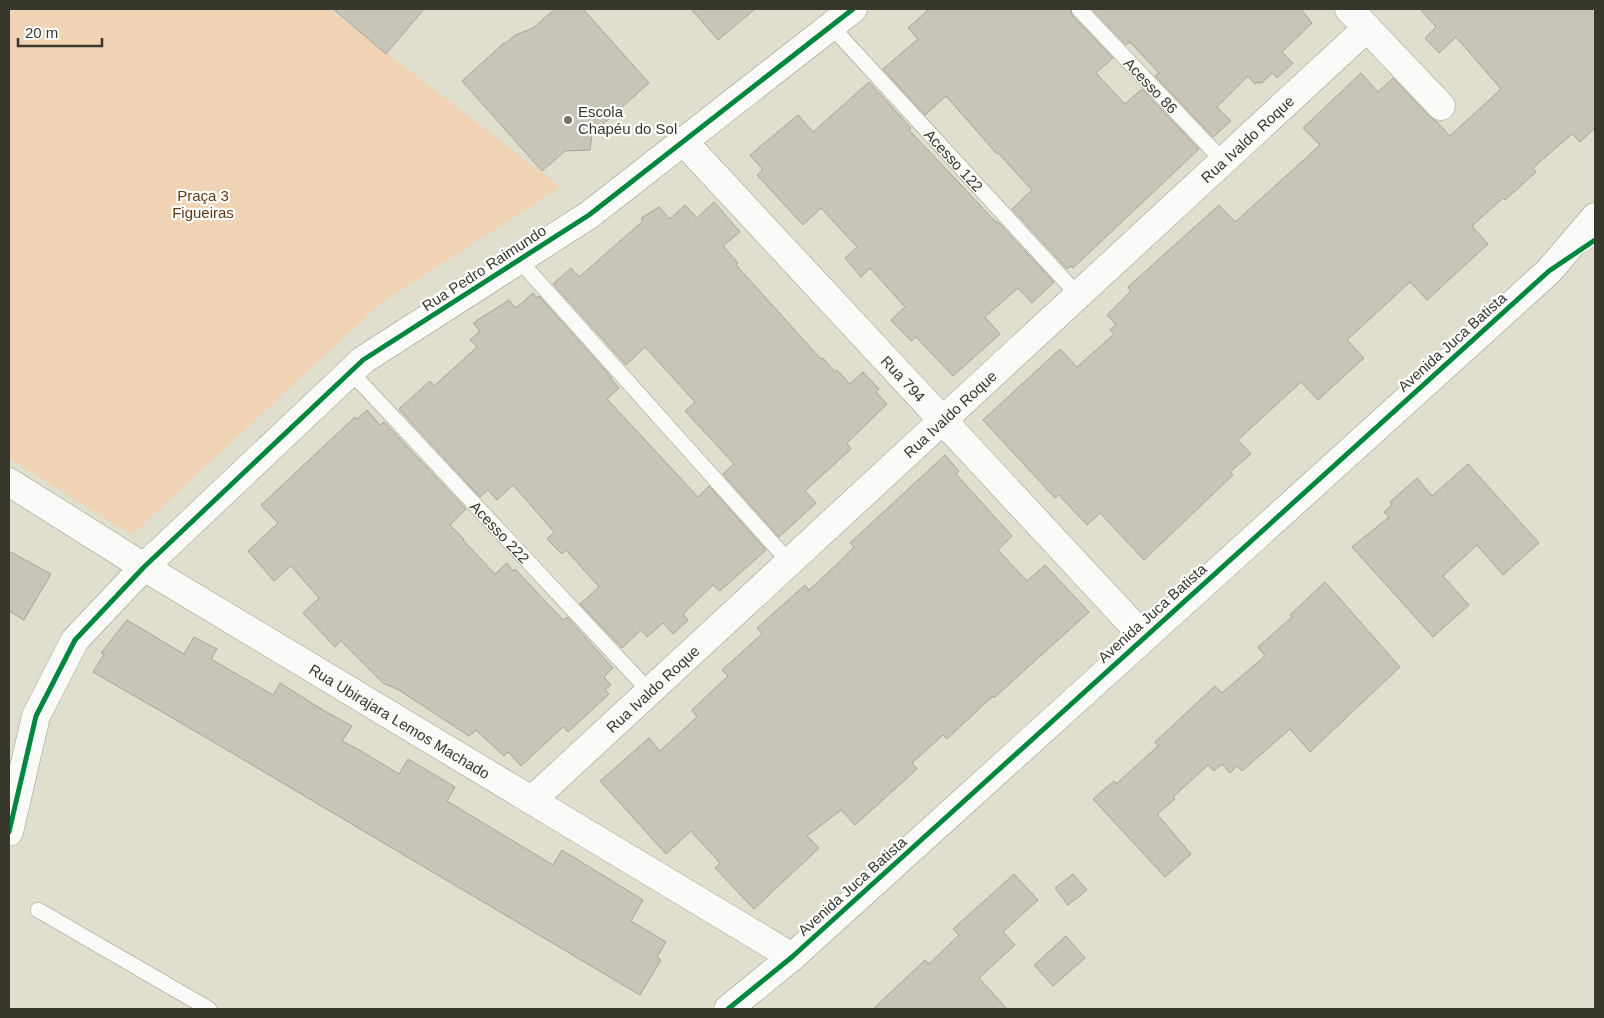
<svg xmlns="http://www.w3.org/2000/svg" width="1604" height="1018" font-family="Arial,sans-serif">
	<rect width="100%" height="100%" fill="#e0dfce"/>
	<path fill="#f0d3b5" d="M 9,9 L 329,9 L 561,187 L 381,303 L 132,535 L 9,458 Z"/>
	<path fill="#c8c4b7" stroke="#a7a497" d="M 333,9 L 424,9 L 386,54 Z
		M 555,9 L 583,9 L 649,83 L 592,134 L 590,150 L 565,151 L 542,171 L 462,81 L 504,43 L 505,44 L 515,35 L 533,28 Z
		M 691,9 L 755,9 L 718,40 Z
		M 929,9 L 1070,9 L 1072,15 L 1113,58 L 1096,73 L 1125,104 L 1142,89 L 1199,149 L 1073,268 L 1071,266 L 1067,269 L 1012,209 L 1032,190 L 998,153 L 997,154 L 946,96 L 925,115 L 883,69 L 918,39 L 908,28 Z
		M 1092,9 L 1301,9 L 1312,23 L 1282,52 L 1293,63 L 1277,78 L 1272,73 L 1262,83 L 1261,82 L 1259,84 L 1257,82 L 1255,84 L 1248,76 L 1217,107 L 1231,121 L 1213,137 L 1155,76 L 1159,73 L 1130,42 L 1126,45 Z
		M 1420,9 L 1595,9 L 1595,128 L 1580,142 L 1572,134 L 1533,168 L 1536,172 L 1505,200 L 1503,198 L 1472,226 L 1488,244 L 1427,300 L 1410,282 L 1347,340 L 1364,358 L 1318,400 L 1301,382 L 1238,440 L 1251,454 L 1230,472 L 1233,475 L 1144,560 L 1100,513 L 1087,525 L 1059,495 L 1055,498 L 983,420 L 1060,349 L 1077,367 L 1114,334 L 1110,330 L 1116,325 L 1107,315 L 1131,291 L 1128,287 L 1219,205 L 1235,222 L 1253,206 L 1320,145 L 1303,128 L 1361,73 L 1378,92 L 1393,78 L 1430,117 L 1436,121 L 1450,136 L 1501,89 L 1456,37 L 1439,53 L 1425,38 L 1436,27 Z
		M 869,82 L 911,128 L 909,130 L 996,222 L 998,222 L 1054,282 L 1032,303 L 1018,288 L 985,317 L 1000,334 L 953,376 L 916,337 L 911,341 L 891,320 L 905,307 L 870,268 L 861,277 L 845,258 L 857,247 L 821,208 L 803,225 L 757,175 L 763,170 L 750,155 L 798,115 L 813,132 Z
		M 714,202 L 740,232 L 723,246 L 738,263 L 736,265 L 821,359 L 823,358 L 835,372 L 837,370 L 850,384 L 863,372 L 879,389 L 876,392 L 887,404 L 847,443 L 851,449 L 805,491 L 816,503 L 779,537 L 723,474 L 734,464 L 685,411 L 695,402 L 645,347 L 626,365 L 553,284 L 571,268 L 579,277 L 643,221 L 641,218 L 659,207 L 670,219 L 685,205 L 697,218 Z
		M 533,293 L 537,298 L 539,296 L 612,378 L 611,379 L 619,388 L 607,399 L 698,497 L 709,486 L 766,550 L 720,591 L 713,585 L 683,614 L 688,620 L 673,634 L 663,623 L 647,637 L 641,630 L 622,648 L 580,604 L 599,587 L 566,550 L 562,554 L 547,539 L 554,532 L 513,485 L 497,500 L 488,490 L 480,497 L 399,409 L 430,381 L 434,386 L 477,347 L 470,340 L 480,331 L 473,323 L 509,300 L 516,308 Z
		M 367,410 L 380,425 L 384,422 L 466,509 L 450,525 L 464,539 L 463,540 L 495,574 L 507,563 L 513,571 L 515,569 L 563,620 L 567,617 L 613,668 L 604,677 L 611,685 L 605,690 L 609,694 L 568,732 L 563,727 L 521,766 L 508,752 L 504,756 L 476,730 L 469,736 L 399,690 L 383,683 L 341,641 L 335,647 L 303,613 L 319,598 L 291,566 L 274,581 L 248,551 L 278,523 L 261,505 L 355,417 L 357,419 Z
		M 945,455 L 959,471 L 956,474 L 1012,536 L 998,550 L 1027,581 L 1045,565 L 1089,612 L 994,698 L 993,696 L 947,739 L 943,735 L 912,763 L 917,769 L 855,825 L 841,810 L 807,836 L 819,848 L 754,909 L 715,868 L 720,863 L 691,831 L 666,854 L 600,781 L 649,738 L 660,751 L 697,717 L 692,710 L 728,676 L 722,670 L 762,634 L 757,628 L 805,585 L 809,590 L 834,567 L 854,547 L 850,543 Z
		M 1468,464 L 1539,543 L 1503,575 L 1477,545 L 1443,576 L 1469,605 L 1433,637 L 1352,547 L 1389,517 L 1384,512 L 1392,505 L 1390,502 L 1417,478 L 1432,496 Z
		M 9,551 L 51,574 L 24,620 L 9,611 Z
		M 1325,582 L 1400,667 L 1310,752 L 1290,729 L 1242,771 L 1237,766 L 1230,773 L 1222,764 L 1214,771 L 1208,765 L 1173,797 L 1175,799 L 1157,814 L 1191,854 L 1165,877 L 1093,799 L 1114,781 L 1116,784 L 1158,746 L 1155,742 L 1215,686 L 1222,693 L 1265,656 L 1258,647 L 1292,617 L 1290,615 Z
		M 127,620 L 184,654 L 194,637 L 217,649 L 211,659 L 273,695 L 280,683 L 323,710 L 352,726 L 342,741 L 361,751 L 399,774 L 408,759 L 455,787 L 447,801 L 518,844 L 553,865 L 562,850 L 643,900 L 631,921 L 666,942 L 657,957 L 661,960 L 640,995 L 200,734 L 93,672 L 104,654 L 101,653 Z
		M 1014,874 L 1038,900 L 1003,932 L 1015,945 L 979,978 L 1007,1009 L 873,1009 L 925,960 L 929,964 L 959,935 L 953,929 Z
		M 1073,874 L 1087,890 L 1068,905 L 1055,888 Z
		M 1066,936 L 1085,958 L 1053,986 L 1034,965 Z"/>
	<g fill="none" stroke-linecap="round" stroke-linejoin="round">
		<g stroke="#9a9a8d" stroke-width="16">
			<g id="service">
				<path id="s1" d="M 1079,9 L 1223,161"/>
				<path id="s2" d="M 831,26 L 1078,295"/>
				<path d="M 519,260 L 789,562"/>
				<path id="s3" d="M 350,371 L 649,691"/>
				<path d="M 38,910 L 209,1009"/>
			</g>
		</g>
		<g stroke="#9a9a8d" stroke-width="29">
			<g id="minor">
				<path d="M 1349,9 L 1441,106"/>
				<path id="s4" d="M 683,141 L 1144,637"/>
				<path id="s5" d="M 9,482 L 144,567 L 792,957"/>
				<path id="s6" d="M 532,800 L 1367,28"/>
				<path d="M 9,832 L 36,716 L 75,640 L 144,567 L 363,360 L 589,215 L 853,9"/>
			</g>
		</g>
		<g stroke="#9a9a8d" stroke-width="29">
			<path id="secondary" d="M 728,1009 L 792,957 L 1549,271 L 1595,217"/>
		</g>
		<use href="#service" stroke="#fafaf8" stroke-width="15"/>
		<use href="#minor" stroke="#fafaf8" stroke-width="28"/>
		<use href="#secondary" stroke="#fafaf8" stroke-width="28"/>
		<g stroke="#fff" stroke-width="8">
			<path id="cycleway" d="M 9,832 L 36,716 L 75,640 L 144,567 L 363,360 L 589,215 L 853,9
				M 728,1009 L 792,957 L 1549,271 L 1595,240"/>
		</g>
		<use href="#cycleway" stroke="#00873e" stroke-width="5"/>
	</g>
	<circle fill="#737265" stroke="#fff" stroke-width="2" cx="568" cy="120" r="5"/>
	<g text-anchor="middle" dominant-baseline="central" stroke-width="4.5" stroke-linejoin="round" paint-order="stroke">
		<g font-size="15" fill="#38372c" stroke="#fff">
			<text stroke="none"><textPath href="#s1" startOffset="105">Acesso 86</textPath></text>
			<text stroke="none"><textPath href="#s6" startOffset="974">Rua Ivaldo Roque</textPath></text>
			<text stroke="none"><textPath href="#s2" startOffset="182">Acesso 122</textPath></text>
			<text transform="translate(484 268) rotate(-33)">Rua Pedro Raimundo</text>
			<text transform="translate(1452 342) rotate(-42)">Avenida Juca Batista</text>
			<text stroke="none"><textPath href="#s4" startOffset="324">Rua 794</textPath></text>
			<text stroke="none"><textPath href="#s6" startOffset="569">Rua Ivaldo Roque</textPath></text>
			<text stroke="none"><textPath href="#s3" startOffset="220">Acesso 222</textPath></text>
			<text transform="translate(1152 613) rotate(-42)">Avenida Juca Batista</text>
			<text stroke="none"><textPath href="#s6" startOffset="164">Rua Ivaldo Roque</textPath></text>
			<text stroke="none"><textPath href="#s5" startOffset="458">Rua Ubirajara Lemos Machado</textPath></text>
			<text transform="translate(852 886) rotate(-42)">Avenida Juca Batista</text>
		</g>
		<g font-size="15" fill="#38372c" stroke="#fff" text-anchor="start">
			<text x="578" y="111">Escola<tspan x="578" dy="17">Chapéu do Sol</tspan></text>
		</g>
		<g font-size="15" fill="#63370d" stroke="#fff">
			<text x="203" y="195">Praça 3<tspan x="203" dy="17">Figueiras</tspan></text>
		</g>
	</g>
	<rect width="1604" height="1018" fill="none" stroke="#38372c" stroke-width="20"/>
	<path d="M18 38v8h84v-8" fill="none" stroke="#38372c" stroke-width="2.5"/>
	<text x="25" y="38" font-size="15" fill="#38372c" stroke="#ffffff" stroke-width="4" paint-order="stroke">20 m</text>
</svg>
